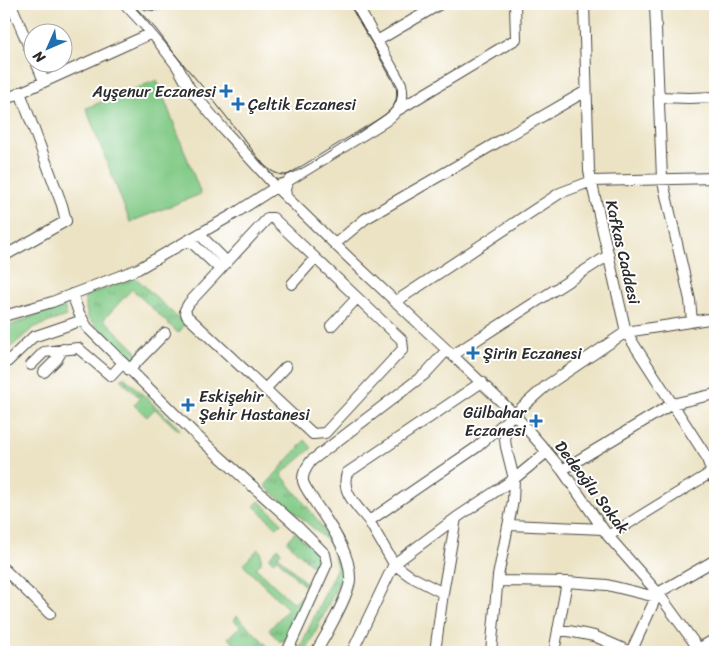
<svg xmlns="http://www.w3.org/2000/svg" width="719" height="656" font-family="Sriracha,sans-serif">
	<defs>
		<pattern id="grass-tufts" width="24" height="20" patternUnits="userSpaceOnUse" patternTransform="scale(1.25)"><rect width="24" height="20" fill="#81ca86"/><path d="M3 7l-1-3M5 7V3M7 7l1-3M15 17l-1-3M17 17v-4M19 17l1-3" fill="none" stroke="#6aa46e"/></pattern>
	</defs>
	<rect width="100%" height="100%" fill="#fff"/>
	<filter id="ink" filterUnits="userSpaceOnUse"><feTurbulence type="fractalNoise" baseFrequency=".02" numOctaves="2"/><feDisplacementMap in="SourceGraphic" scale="10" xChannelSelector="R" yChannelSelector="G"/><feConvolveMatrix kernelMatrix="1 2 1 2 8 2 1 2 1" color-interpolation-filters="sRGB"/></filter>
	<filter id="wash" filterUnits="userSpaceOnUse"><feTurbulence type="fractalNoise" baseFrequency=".0096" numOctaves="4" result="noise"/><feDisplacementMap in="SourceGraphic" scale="20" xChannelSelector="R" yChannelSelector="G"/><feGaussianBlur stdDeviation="1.12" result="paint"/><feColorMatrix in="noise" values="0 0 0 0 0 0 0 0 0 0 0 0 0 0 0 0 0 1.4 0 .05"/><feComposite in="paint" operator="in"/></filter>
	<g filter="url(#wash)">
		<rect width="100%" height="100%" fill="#ece3c4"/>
		<path fill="url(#grass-tufts)" stroke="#567a58" d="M 135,277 L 185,325 L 178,333 L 132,289 L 104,319 L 138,353 L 131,360 L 88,318 L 85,304 L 85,296 Z
			M 64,304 L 66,316 L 33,328 L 4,353 L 4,328 Z
			M 124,377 L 180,429 L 178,430 L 155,409 L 147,417 L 134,405 L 140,398 L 121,380 Z
			M 305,440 L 312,448 L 281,474 C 305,506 337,536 342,576 L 306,652 L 298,652 L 337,567 L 330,543 L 265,486 Z
			M 259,501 L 282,523 L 277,528 L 254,506 Z
			M 295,532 L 321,558 L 322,562 L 285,641 L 279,641 L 269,630 L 288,609 L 243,565 L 258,549 L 261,552 L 261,563 L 256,568 L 294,604 L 303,594 L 306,588 L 277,559 L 273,562 L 269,558 L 278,548 L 281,552 L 278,556 L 308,585 L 311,582 L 317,570 L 287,542 Z
			M 237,616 L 274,652 L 240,652 L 241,651 L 228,638 L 240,626 L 234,620 Z"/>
		<path fill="#81ca86" stroke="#567a58" d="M 157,80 L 201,194 L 130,222 L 86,108 Z"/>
	</g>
	<g filter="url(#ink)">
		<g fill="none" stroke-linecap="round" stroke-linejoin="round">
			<g stroke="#484742" stroke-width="12">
				<path id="minor" d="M 11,4 L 32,54
					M 125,4 L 152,33 L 177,66 L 190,89 L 224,130 L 276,187 L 282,184
					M 146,4 L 153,5 L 161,4
					M 584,4 L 589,171 L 626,332 L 706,456 L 715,481
					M 655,4 L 662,178 L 690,300 L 692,321
					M 377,41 L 440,4
					M 36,62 L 44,81
					M 659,97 L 689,98 L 715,97
					M 4,100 L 152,33
					M 398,110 L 516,39 L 515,4
					M 286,196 L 285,189 L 288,181 L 384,122 C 399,112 405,102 401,84 L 356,4
					M 268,218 L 273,218 L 402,340 L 403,349 L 325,433 L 313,434 L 187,316 L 185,310 L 189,303 Z
					M 199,234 L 227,262
					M 189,240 L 220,269
					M 335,244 L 365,219 L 586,91
					M 4,256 L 66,221 L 62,205 L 20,92
					M 292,284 L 315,258
					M 72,294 L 79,313 L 87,327 L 198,437 L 299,528 L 325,554 L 327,564 L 287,652
					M 395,302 L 560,193 L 592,181 L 715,178
					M 4,316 L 52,302 L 138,269 L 234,214 L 276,187 L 348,257 L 447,350 L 425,374 L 311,461 C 307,467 302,473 303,481 C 304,487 311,495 314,501 C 329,524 351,552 350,580 C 349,595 325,637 316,652
					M 331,326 L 357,298
					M 447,350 L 514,414 L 547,452 L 562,470 L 608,536 L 658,593 L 701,652
					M 453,355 L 609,255
					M 4,365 L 33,337 L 83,320
					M 31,365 L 44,352 L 78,348 L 111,376 L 123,363
					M 129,370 L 165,333
					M 44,372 L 57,359 L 63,349
					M 265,389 L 286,367
					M 562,470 L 672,404 L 715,394
					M 369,521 C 358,507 340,492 347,473 L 482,382
					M 509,525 L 603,529
					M 608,536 L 712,472
					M 4,569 L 50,614
					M 498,581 L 567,582
					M 443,593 L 410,576 L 394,564 L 456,518 L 514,479 L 506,447 L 503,424
					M 558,629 L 594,636 L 631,652 L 658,593 L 715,560
					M 352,652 L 394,564 L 369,521 L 477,447 L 546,386 L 626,332 L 715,318
					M 435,652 L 443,593 L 456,518
					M 491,652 L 498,576 L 513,501 L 514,479 L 547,452
					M 554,652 L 567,582 L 607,585 L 656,597
					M 696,652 L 698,649 L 715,639"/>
			</g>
			<use href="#minor" stroke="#fff" stroke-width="10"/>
			<path stroke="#2b2b2b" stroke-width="1" d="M 132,4 L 207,92 L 264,165 C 270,170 276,175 285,175 C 297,176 370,125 386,114 C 396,106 399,98 397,85 L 349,4
				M 140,4 L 154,9 L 169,4"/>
		</g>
	</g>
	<g fill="#1f6fb2" stroke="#fff" stroke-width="2">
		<path d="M223.5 83.5h5v5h5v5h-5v5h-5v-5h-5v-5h5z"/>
		<path d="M235.5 96.5h5v5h5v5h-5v5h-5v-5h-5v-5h5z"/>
		<path d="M470.5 345.5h5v5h5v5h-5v5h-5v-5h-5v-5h5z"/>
		<path d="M185.5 397.5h5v5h5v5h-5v5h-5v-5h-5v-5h5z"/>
		<path d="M533.5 413.5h5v5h5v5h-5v5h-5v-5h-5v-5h5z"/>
	</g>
	<g text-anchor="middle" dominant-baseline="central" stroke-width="4" stroke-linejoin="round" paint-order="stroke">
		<g font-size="16" fill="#2b2b2b" stroke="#fff" text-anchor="start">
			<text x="216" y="91" text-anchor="end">Ayşenur Eczanesi</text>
			<text x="248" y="104">Çeltik Eczanesi</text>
			<text x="483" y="353">Şirin Eczanesi</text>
			<text x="199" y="396">Eskişehir<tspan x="199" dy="18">Şehir Hastanesi</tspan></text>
			<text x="526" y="412" text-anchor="end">Gülbahar<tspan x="526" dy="18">Eczanesi</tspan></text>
		</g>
		<g font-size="16" fill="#2b2b2b" stroke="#fff">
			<text transform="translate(623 252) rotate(77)">Kafkas Caddesi</text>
			<text transform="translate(592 487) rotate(53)">Dedeoğlu Sokak</text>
		</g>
	</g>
	<rect width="719" height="656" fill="none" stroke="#fff" stroke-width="20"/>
	<g transform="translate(48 48) rotate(225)"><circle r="24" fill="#ffffff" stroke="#aaaaaa"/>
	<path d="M0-4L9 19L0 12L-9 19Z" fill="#1f6fb2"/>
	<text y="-8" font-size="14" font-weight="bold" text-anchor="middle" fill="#2b2b2b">N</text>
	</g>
</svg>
